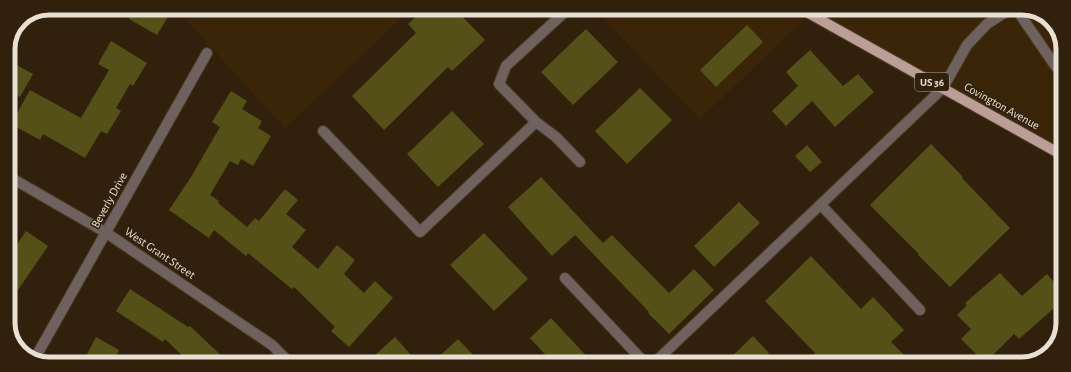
<svg xmlns="http://www.w3.org/2000/svg" width="1071" height="372" font-family="'Alegreya Sans',sans-serif">
	<rect width="100%" height="100%" fill="#31210c"/>
	<path fill="#3a2509" d="M 175,8 L 411,9 L 285,128 Z
		M 594,9 L 1035,10 L 1054,24 L 1063,46 L 1062,155 L 810,14 L 700,119 Z"/>
	<path fill="#545018" d="M 136,8 L 157,8 L 169,15 L 157,35 L 129,19 Z
		M 424,9 L 455,9 L 485,40 L 452,71 L 448,67 L 384,130 L 352,96 L 416,33 L 408,24 Z
		M 747,25 L 763,42 L 716,87 L 700,70 Z
		M 586,29 L 618,62 L 573,105 L 541,72 Z
		M 111,41 L 147,63 L 133,86 L 130,84 L 116,108 L 121,111 L 107,134 L 101,131 L 85,158 L 43,134 L 40,140 L 11,124 L 30,90 L 81,118 L 109,70 L 98,64 Z
		M 810,50 L 843,86 L 858,74 L 874,92 L 835,127 L 812,101 L 786,126 L 772,111 L 798,86 L 786,72 Z
		M 8,60 L 33,74 L 20,97 L 8,91 Z
		M 640,88 L 672,120 L 627,164 L 595,131 Z
		M 231,91 L 247,101 L 242,109 L 262,121 L 258,128 L 271,136 L 253,166 L 241,159 L 238,165 L 230,161 L 210,195 L 219,201 L 218,203 L 247,227 L 255,218 L 259,221 L 285,189 L 298,200 L 286,214 L 306,230 L 292,247 L 318,269 L 337,245 L 355,260 L 344,274 L 364,293 L 375,281 L 393,298 L 349,347 L 331,331 L 335,327 L 294,287 L 292,289 L 248,253 L 246,256 L 214,230 L 209,238 L 169,210 L 191,177 L 220,127 L 212,122 Z
		M 452,111 L 484,144 L 438,187 L 407,154 Z
		M 931,144 L 963,177 L 962,178 L 1010,228 L 950,287 L 918,255 L 919,254 L 870,205 Z
		M 807,145 L 822,162 L 810,172 L 795,156 Z
		M 541,177 L 603,243 L 612,235 L 669,293 L 694,269 L 714,290 L 669,334 L 648,313 L 649,312 L 575,235 L 552,256 L 508,207 Z
		M 739,202 L 760,223 L 714,267 L 694,246 Z
		M 26,231 L 48,246 L 18,290 L 8,283 L 8,258 Z
		M 484,233 L 528,279 L 494,311 L 450,265 Z
		M 811,256 L 861,309 L 873,297 L 904,330 L 891,342 L 913,364 L 819,364 L 812,356 L 815,353 L 765,301 Z
		M 1000,273 L 1022,296 L 1047,274 L 1061,290 L 1061,302 L 1019,339 L 1014,334 L 985,363 L 961,339 L 971,329 L 957,315 L 967,305 L 965,303 Z
		M 130,289 L 188,327 L 190,326 L 228,362 L 189,362 L 165,339 L 163,342 L 116,311 Z
		M 551,318 L 593,363 L 553,363 L 530,338 Z
		M 753,336 L 769,353 L 758,363 L 725,363 Z
		M 96,337 L 119,350 L 113,362 L 83,362 Z
		M 395,337 L 418,363 L 366,363 Z
		M 458,339 L 481,363 L 432,363 Z"/>
	<g fill="none" stroke-linecap="round" stroke-linejoin="round">
		<g stroke="#4b3c28" stroke-width="12">
			<path id="minor" d="M 568,9 L 506,66 L 499,84 L 536,122 L 556,137 L 580,162
				M 1017,10 L 1056,67 L 1063,71
				M 323,131 L 420,232 L 536,122
				M 8,176 L 105,232 L 272,345 L 289,362
				M 821,205 L 920,310
				M 565,278 L 645,363
				M 1045,356 L 1050,352
				M 34,360 L 207,53
				M 654,363 L 943,88 L 967,45 L 987,24 L 1009,10"/>
		</g>
		<g stroke="#4b3c28" stroke-width="12">
			<path id="major" d="M 803,10 L 1062,155"/>
		</g>
		<use href="#minor" stroke="#6f625e" stroke-width="10"/>
		<use href="#major" stroke="#bb9f97" stroke-width="10"/>
	</g>
	<g text-anchor="middle" dominant-baseline="central" stroke-width="3" stroke-linejoin="round" paint-order="stroke">
		<rect fill="#31210c" stroke="#b2a697" stroke-width="1" x="915" y="73" width="34" height="18" rx="3"/>
		<g font-size="11" font-weight="bold" fill="#e9dfd2">
			<text x="932" y="82">US 36</text>
		</g>
		<g font-size="12" fill="#e9dfd2" stroke="#31210c">
			<text transform="translate(1002 106) rotate(29)">Covington Avenue</text>
			<text transform="translate(109 200) rotate(-61)">Beverly Drive</text>
			<text transform="translate(160 253) rotate(34)">West Grant Street</text>
		</g>
	</g>
	<path d="M0 0H1071V372H0ZM49 15H1022A34 34 0 0 1 1056 49V323A34 34 0 0 1 1022 357H49A34 34 0 0 1 15 323V49A34 34 0 0 1 49 15Z" fill="#31210c" fill-rule="evenodd"/>
	<path fill="none" stroke="#e9dfd2" stroke-width="5" d="M49 15H1022A34 34 0 0 1 1056 49V323A34 34 0 0 1 1022 357H49A34 34 0 0 1 15 323V49A34 34 0 0 1 49 15Z"/>
</svg>
